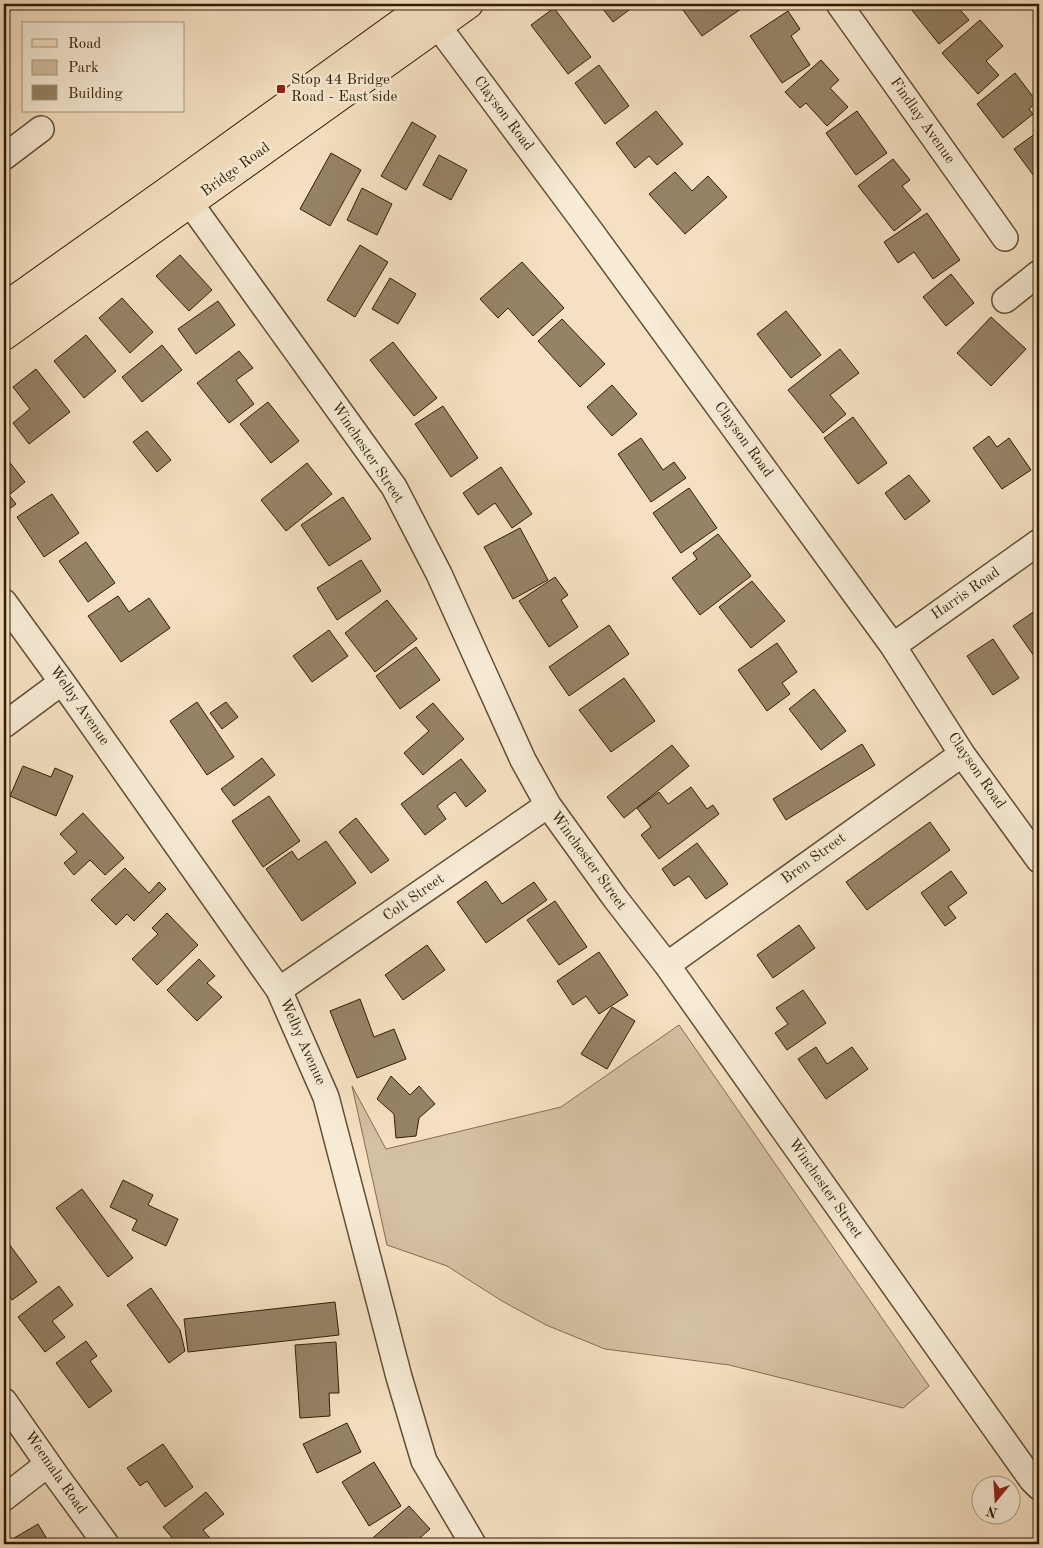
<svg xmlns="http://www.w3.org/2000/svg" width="1043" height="1548" font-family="'Old Standard TT',serif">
	<rect width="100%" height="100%" fill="#f5e1c2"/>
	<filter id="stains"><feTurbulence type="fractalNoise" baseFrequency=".004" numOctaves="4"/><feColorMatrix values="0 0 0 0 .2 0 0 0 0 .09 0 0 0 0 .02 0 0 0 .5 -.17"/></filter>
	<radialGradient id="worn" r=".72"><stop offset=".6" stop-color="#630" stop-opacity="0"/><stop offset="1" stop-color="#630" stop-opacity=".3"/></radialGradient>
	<path fill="#d4c0a2" stroke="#826e53" d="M 679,1025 L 929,1386 L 903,1408 L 729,1365 L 605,1349 L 546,1325 L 502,1301 L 447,1266 L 387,1245 L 352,1086 L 386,1149 L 561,1107 Z"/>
	<path fill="#968367" stroke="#301d04" d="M 599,4 L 637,4 L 613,22 Z
		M 692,4 L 748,4 L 702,36 L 683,10 Z
		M 907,4 L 955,4 L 969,20 L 939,44 Z
		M 554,8 L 591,57 L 568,74 L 531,25 Z
		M 788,11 L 800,29 L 791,36 L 810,65 L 782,83 L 750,36 Z
		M 980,20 L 1003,46 L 986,61 L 999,75 L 978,94 L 942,53 Z
		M 821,60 L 839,80 L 830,88 L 848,107 L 827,126 L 806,103 L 800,108 L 785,92 Z
		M 599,65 L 629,106 L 605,124 L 575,83 Z
		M 1015,73 L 1037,102 L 1029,109 L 1033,114 L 1003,138 L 977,104 Z
		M 656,111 L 683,144 L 657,165 L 649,156 L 635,168 L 616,143 Z
		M 857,111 L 887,153 L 856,175 L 826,133 Z
		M 412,122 L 436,136 L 406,190 L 381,176 Z
		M 1039,131 L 1039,183 L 1014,149 Z
		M 331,153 L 361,170 L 330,226 L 300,209 Z
		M 439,155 L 467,170 L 451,200 L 423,185 Z
		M 893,159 L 910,180 L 902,186 L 921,210 L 894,231 L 858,186 Z
		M 675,172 L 692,191 L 708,176 L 727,197 L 685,234 L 649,194 Z
		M 362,188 L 392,204 L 377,235 L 347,220 Z
		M 927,213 L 960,260 L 933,279 L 914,252 L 898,263 L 884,242 Z
		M 360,245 L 388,262 L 355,317 L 327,300 Z
		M 180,255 L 212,290 L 189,311 L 156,276 Z
		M 522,262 L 564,308 L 533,336 L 508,308 L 498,318 L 480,299 Z
		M 951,274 L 974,303 L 946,326 L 923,297 Z
		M 390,278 L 416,294 L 398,324 L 372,309 Z
		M 122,298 L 153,332 L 130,353 L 99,318 Z
		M 218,301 L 235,325 L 196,354 L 178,329 Z
		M 786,311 L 821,355 L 791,378 L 757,334 Z
		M 991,317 L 1026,349 L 991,386 L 957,353 Z
		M 562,319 L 605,364 L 580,387 L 538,341 Z
		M 86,335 L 116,371 L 84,398 L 54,361 Z
		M 393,342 L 437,398 L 414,416 L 370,360 Z
		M 162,345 L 182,370 L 142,402 L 122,377 Z
		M 840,349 L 859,373 L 830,395 L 846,414 L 823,433 L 788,390 Z
		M 239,351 L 253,368 L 236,380 L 254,404 L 229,423 L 197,383 Z
		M 36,369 L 70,412 L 29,444 L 13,423 L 30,409 L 13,387 Z
		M 612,385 L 637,414 L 612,436 L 587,407 Z
		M 268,402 L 299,441 L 271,463 L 240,424 Z
		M 443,406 L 478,458 L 451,477 L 415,424 Z
		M 853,417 L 887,463 L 858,484 L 824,438 Z
		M 147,431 L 171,460 L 157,472 L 133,442 Z
		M 989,436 L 997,447 L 1009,438 L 1031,470 L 1002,489 L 973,448 Z
		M 641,438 L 663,470 L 674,462 L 686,478 L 651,502 L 618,454 Z
		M 4,455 L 25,482 L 9,495 L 16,504 L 4,513 Z
		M 307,463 L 332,494 L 286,531 L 261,500 Z
		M 501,467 L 532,514 L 512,528 L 495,503 L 478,515 L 463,493 Z
		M 909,475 L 930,501 L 905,520 L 885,493 Z
		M 689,488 L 717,528 L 681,553 L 653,513 Z
		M 52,494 L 79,533 L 44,557 L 17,517 Z
		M 343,497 L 371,539 L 329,566 L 301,525 Z
		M 520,528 L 548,580 L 513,599 L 484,547 Z
		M 718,534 L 751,576 L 700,615 L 672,578 L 697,559 L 693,553 Z
		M 86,542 L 115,583 L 88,602 L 59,561 Z
		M 361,560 L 381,591 L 337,620 L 317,588 Z
		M 555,577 L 568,595 L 561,600 L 578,627 L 549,647 L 519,601 Z
		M 752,581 L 785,621 L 751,648 L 719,607 Z
		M 118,596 L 129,612 L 149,598 L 170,628 L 121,662 L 88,616 Z
		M 387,600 L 417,639 L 375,672 L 345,633 Z
		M 1039,608 L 1039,652 L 1034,656 L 1013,626 Z
		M 609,625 L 629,654 L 569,696 L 549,667 Z
		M 329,630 L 348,656 L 312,682 L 293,656 Z
		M 993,639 L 1019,678 L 993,695 L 967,656 Z
		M 777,643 L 797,672 L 782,683 L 790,694 L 767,711 L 738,670 Z
		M 416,647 L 440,680 L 400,709 L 376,676 Z
		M 624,678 L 655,721 L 611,752 L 579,710 Z
		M 814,689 L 846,731 L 821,750 L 789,709 Z
		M 197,702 L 234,757 L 207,775 L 170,721 Z
		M 226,702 L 238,717 L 222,729 L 210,713 Z
		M 433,703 L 464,739 L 423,775 L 404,753 L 429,731 L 416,717 Z
		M 862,744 L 875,765 L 786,820 L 773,799 Z
		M 672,745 L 689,766 L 624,818 L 607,797 Z
		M 262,758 L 275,775 L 234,806 L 221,789 Z
		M 461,759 L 486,791 L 466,807 L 455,792 L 437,806 L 446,819 L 425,835 L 401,804 Z
		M 23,766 L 51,777 L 55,768 L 73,776 L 56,816 L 10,796 Z
		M 691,787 L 707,809 L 713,805 L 719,814 L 659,859 L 641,835 L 651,827 L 637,808 L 659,792 L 668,804 Z
		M 269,796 L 300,841 L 263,867 L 232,821 Z
		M 83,813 L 124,858 L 105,875 L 90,860 L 74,875 L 64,863 L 77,852 L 60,834 Z
		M 356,818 L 389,860 L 371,873 L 339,832 Z
		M 930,822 L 950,850 L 867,910 L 846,882 Z
		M 326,841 L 356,883 L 302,921 L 266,869 L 292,851 L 298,860 Z
		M 697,843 L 728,884 L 706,899 L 689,876 L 674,886 L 662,869 Z
		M 125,868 L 149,893 L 159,882 L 166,889 L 134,921 L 127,914 L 116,925 L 91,900 Z
		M 951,871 L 967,893 L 948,907 L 956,918 L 945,926 L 921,893 Z
		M 486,881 L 502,904 L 534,882 L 547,900 L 486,943 L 457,902 Z
		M 555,901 L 587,947 L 559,965 L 527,920 Z
		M 167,913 L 198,945 L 157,985 L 132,959 L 158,934 L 152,928 Z
		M 799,925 L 815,948 L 773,978 L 757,955 Z
		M 427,945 L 445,970 L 403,1000 L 385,975 Z
		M 599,952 L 628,995 L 599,1014 L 586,996 L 573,1005 L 557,981 Z
		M 199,959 L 215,976 L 207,983 L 222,997 L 197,1021 L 167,990 Z
		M 803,990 L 826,1023 L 787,1050 L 775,1033 L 788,1024 L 776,1008 Z
		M 360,999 L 374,1037 L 394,1029 L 406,1059 L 357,1078 L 330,1011 Z
		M 612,1007 L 635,1021 L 607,1069 L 581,1054 Z
		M 816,1047 L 827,1064 L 852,1047 L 868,1069 L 826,1099 L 798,1059 Z
		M 391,1076 L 410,1095 L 419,1086 L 435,1104 L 419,1118 L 416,1136 L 396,1138 L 394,1114 L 377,1099 Z
		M 123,1180 L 153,1195 L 148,1205 L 178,1219 L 166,1246 L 132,1230 L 137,1220 L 110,1207 Z
		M 82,1189 L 133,1258 L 108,1277 L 56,1208 Z
		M 9,1244 L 37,1282 L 12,1300 L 4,1288 L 4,1248 Z
		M 59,1286 L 73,1305 L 52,1321 L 65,1337 L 45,1352 L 18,1317 Z
		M 151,1288 L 180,1330 L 185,1351 L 169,1363 L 127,1305 Z
		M 335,1302 L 339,1335 L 188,1352 L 184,1319 Z
		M 86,1341 L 97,1356 L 90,1361 L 112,1391 L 89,1408 L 56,1363 Z
		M 336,1342 L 339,1393 L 329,1393 L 330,1416 L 300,1418 L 295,1345 Z
		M 347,1423 L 361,1452 L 317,1473 L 303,1444 Z
		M 163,1444 L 193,1487 L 165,1507 L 147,1481 L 140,1486 L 127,1468 Z
		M 374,1462 L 401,1506 L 369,1526 L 342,1482 Z
		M 206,1492 L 224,1514 L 203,1530 L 215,1544 L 168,1544 L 174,1540 L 163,1527 Z
		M 409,1506 L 430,1529 L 413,1544 L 366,1544 Z
		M 38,1524 L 50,1544 L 4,1544 Z"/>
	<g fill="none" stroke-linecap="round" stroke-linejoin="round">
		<g stroke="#614e34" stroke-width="28">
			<path id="minor" d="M 839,4 L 1005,238
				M 438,26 L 589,229 L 893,646 L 962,754 L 1039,860
				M 4,157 L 41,129
				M 190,203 L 394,487 L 439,574 L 523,760 L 548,805 L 615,898 L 667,965 L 990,1421 L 1032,1480 L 1039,1487
				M 1005,300 L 1039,273
				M 4,602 L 62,682 L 279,990 L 326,1097 L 399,1377 L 424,1461 L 473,1544
				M 893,646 L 1039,542
				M 4,725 L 62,682
				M 667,965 L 962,754
				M 279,990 L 548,805
				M 4,1401 L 55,1474 L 106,1544
				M 4,1498 L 48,1464"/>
		</g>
		<g stroke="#301d04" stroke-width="30">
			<path id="major" d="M 4,307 L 176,185 L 427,4
				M 4,336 L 469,4"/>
		</g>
		<use href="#minor" stroke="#f8ecd7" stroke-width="25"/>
		<use href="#major" stroke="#f5e1c2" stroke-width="28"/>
	</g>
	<rect fill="#8f2418" stroke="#f8ecd7" stroke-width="2" x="276" y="84" width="10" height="10" rx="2.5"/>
	<g text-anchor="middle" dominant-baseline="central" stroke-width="5" stroke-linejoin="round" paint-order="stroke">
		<g font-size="15" fill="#301d04" stroke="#f8ecd7" text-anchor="start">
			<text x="291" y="80">Stop 44 Bridge<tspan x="291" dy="17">Road - East side</tspan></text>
		</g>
		<g font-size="15" fill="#301d04" stroke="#f8ecd7">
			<text transform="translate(503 114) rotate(53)">Clayson Road</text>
			<text transform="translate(922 121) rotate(55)">Findlay Avenue</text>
			<text transform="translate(236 170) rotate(-36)">Bridge Road</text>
			<text transform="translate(743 440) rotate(54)">Clayson Road</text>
			<text transform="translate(367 453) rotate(56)">Winchester Street</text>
			<text transform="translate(966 594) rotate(-35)">Harris Road</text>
			<text transform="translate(79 706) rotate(55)">Welby Avenue</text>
			<text transform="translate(976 771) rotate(55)">Clayson Road</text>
			<text transform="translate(814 859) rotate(-36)">Bren Street</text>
			<text transform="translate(588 861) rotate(54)">Winchester Street</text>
			<text transform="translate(414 898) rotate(-35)">Colt Street</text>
			<text transform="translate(302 1042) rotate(66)">Welby Avenue</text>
			<text transform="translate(825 1189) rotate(55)">Winchester Street</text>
			<text transform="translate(55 1473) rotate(55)">Weemala Road</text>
		</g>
	</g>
	<rect width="1043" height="1548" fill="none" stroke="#f5e1c2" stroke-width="20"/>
	<rect x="5" y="5" width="1033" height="1538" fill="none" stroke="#301d04" stroke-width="2.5"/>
	<rect x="10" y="10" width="1023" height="1528" fill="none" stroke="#301d04"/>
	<rect x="22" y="22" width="162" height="90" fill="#f8ecd7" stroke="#a89983"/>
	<rect x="32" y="39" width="25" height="8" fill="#f5e1c2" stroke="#a89983"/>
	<text x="68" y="48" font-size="15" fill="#301d04">Road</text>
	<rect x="32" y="60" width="25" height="15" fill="#d4c0a2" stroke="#a89983"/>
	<text x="68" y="72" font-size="15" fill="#301d04">Park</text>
	<rect x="32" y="85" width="25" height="15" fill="#968367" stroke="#a89983"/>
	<text x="68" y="98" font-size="15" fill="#301d04">Building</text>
	<g transform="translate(996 1500) rotate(198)"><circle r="24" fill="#f8ecd7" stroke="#a89983"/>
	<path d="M0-4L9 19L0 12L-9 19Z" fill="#8f2418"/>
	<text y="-8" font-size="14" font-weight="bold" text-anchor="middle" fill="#301d04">N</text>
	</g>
	<rect width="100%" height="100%" filter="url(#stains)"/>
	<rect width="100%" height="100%" fill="url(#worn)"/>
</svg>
